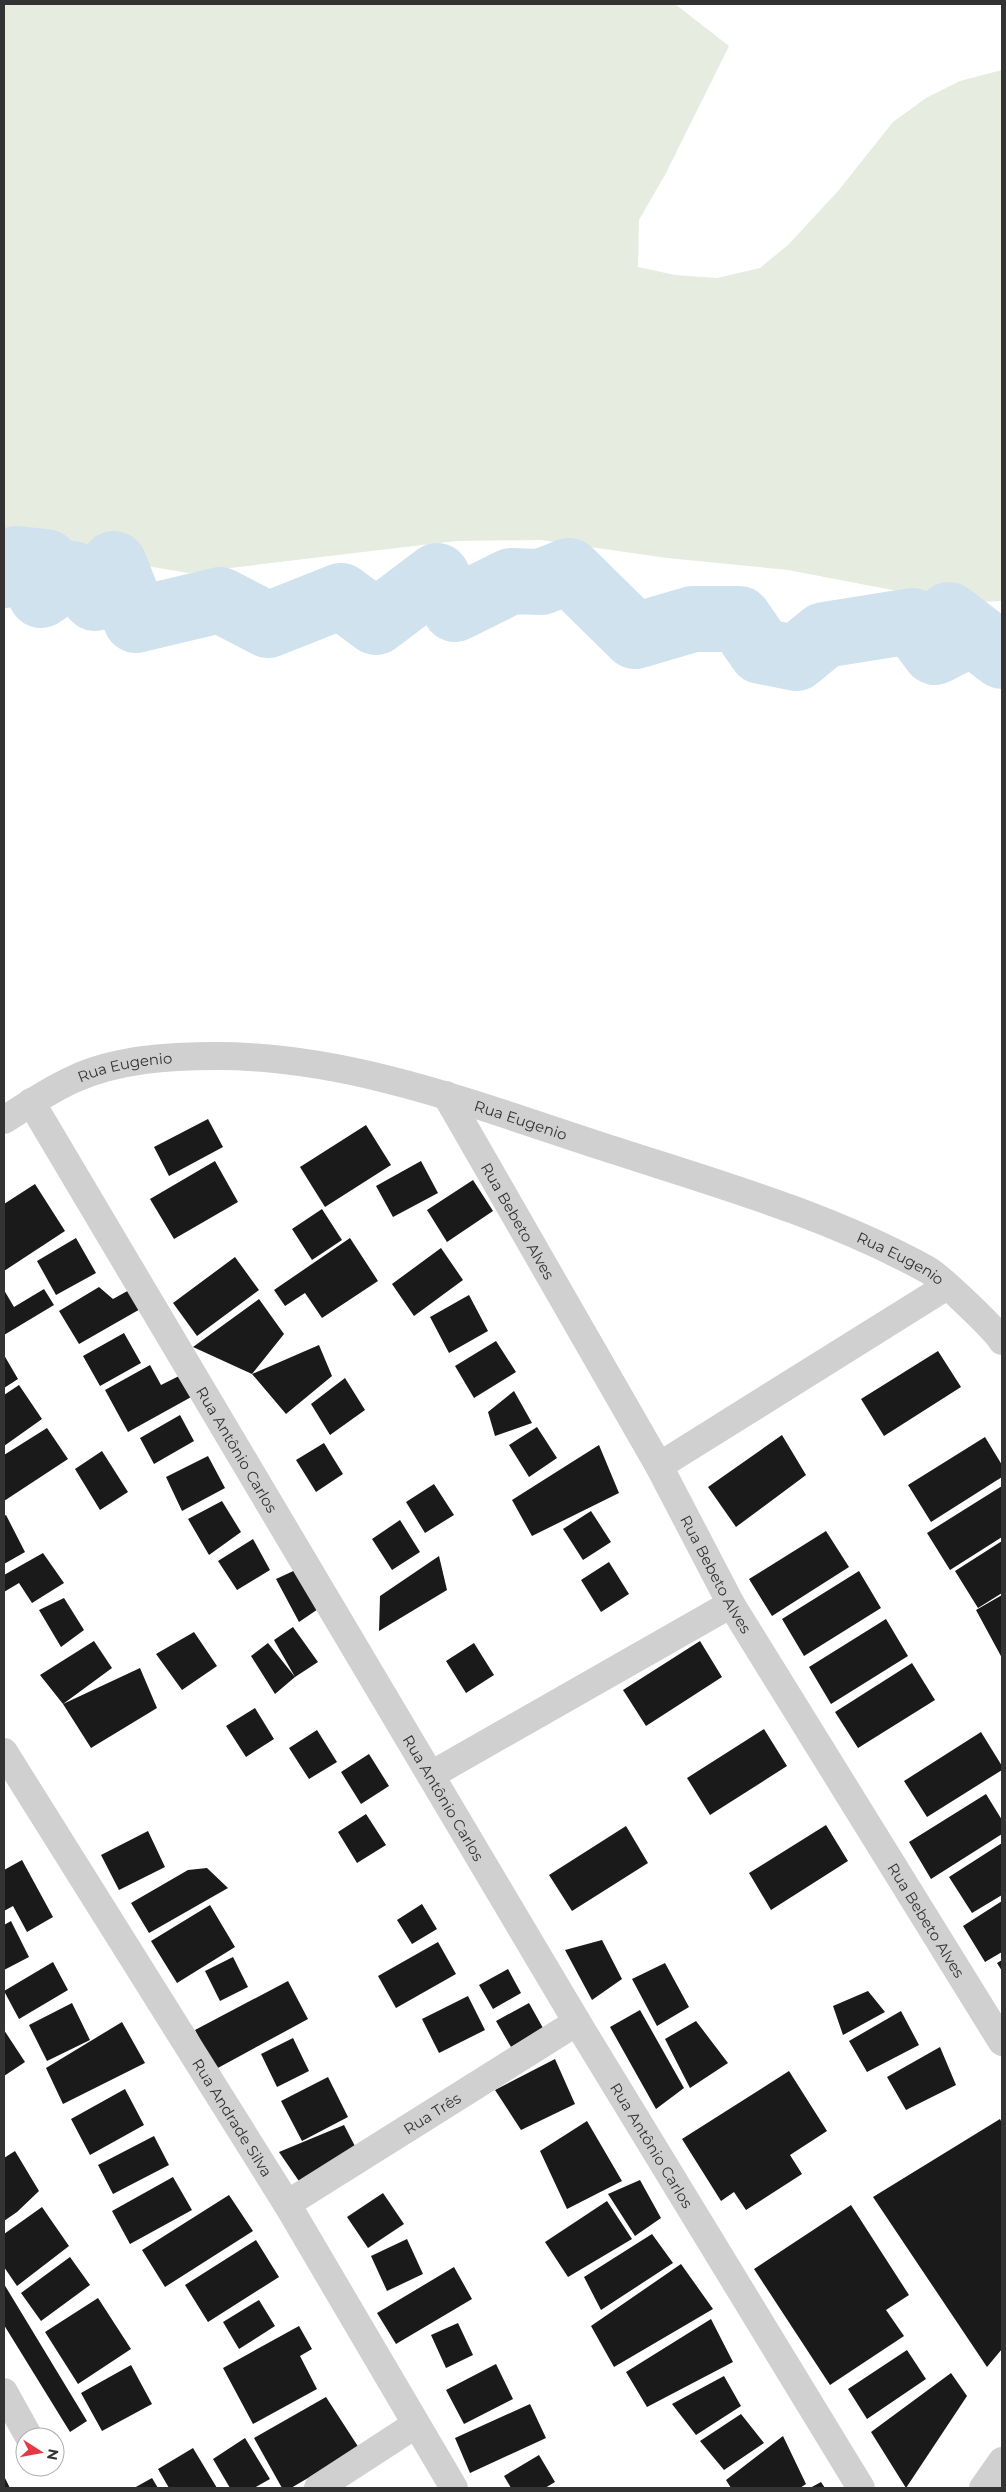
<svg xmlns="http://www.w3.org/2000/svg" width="1006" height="2492" font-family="Montserrat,sans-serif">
	<rect width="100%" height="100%" fill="#fff"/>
	<path fill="#e6ecdf" d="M 4,4 L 675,4 L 729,46 L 666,173 L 639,220 L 638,267 L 675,275 L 717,278 L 760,268 L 788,245 L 838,191 L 893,122 L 926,98 L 960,81 L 1002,70 L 1002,601 L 960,603 L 788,570 L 667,558 L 541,540 L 456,541 L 188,573 L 105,559 L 67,556 L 4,564 Z"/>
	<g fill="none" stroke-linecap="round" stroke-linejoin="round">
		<path stroke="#cfe2ee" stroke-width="66" d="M 4,575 L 16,559 L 46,562 L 41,595 L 73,574 L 95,598 L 114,564 L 136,620 L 220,600 L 268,625 L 341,596 L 376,622 L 437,576 L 455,609 L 511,581 L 541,582 L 569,571 L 635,636 L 693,619 L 739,619 L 761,651 L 796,658 L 824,635 L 912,621 L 935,652 L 960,639 L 949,615 L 1002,656"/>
	</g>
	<path fill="#1a1a1a" d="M 208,1119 L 223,1147 L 169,1176 L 154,1147 Z
		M 366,1125 L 391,1165 L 325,1207 L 300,1167 Z
		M 215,1161 L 238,1202 L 174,1239 L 150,1199 Z
		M 421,1161 L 438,1193 L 393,1217 L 376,1186 Z
		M 473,1180 L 493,1211 L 447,1242 L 427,1210 Z
		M 35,1184 L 65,1231 L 4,1271 L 4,1204 Z
		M 322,1209 L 342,1240 L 312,1260 L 292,1229 Z
		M 76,1238 L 96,1273 L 56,1295 L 37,1261 Z
		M 350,1238 L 378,1281 L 322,1318 L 305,1293 L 285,1306 L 274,1290 Z
		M 441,1248 L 463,1280 L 414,1316 L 392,1284 Z
		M 235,1257 L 259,1290 L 197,1336 L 173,1303 Z
		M 99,1287 L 113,1299 L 131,1289 L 142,1308 L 79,1344 L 59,1311 Z
		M 44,1289 L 54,1305 L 4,1335 L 4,1290 L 14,1307 Z
		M 469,1295 L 488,1331 L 449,1353 L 430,1317 Z
		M 259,1299 L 284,1334 L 252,1374 L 193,1347 Z
		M 124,1333 L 141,1363 L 100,1386 L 83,1356 Z
		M 496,1341 L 516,1372 L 474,1398 L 455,1366 Z
		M 319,1345 L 332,1376 L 286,1414 L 252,1374 Z
		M 938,1351 L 961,1387 L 884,1436 L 861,1399 Z
		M 4,1355 L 18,1379 L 4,1388 Z
		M 150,1365 L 161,1385 L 181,1375 L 193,1396 L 128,1432 L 105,1390 Z
		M 345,1378 L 365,1410 L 330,1435 L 311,1404 Z
		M 19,1385 L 42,1419 L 4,1446 L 4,1395 Z
		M 514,1391 L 532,1423 L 495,1436 L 488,1412 Z
		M 180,1415 L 194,1441 L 154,1464 L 140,1438 Z
		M 537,1427 L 557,1458 L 529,1477 L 509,1445 Z
		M 47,1428 L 68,1459 L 4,1501 L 4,1455 Z
		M 782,1435 L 806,1475 L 736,1527 L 708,1487 Z
		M 985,1437 L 1002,1465 L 1002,1477 L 931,1522 L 908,1485 Z
		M 324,1443 L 343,1474 L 316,1492 L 296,1460 Z
		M 599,1445 L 619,1493 L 532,1536 L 512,1500 Z
		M 102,1451 L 128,1492 L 100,1510 L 75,1469 Z
		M 208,1456 L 225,1488 L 182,1511 L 166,1477 Z
		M 434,1484 L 454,1515 L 425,1533 L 406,1502 Z
		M 1002,1486 L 1002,1537 L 950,1570 L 927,1533 Z
		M 222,1501 L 241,1532 L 209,1555 L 188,1519 Z
		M 591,1511 L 611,1542 L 583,1560 L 563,1529 Z
		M 6,1515 L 25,1552 L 4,1564 L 4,1516 Z
		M 400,1520 L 420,1552 L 392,1570 L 372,1539 Z
		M 826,1531 L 849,1567 L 772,1616 L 749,1579 Z
		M 253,1539 L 270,1570 L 237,1590 L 218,1561 Z
		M 1002,1541 L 1002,1593 L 978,1608 L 955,1571 Z
		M 43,1553 L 64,1583 L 32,1603 L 19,1583 L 4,1592 L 4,1575 Z
		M 439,1556 L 447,1590 L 379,1631 L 380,1596 Z
		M 609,1562 L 629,1594 L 601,1612 L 581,1580 Z
		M 302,1567 L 324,1605 L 299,1622 L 276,1579 Z
		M 859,1571 L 881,1608 L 804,1656 L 782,1619 Z
		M 1002,1595 L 1002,1658 L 976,1610 Z
		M 64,1598 L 84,1630 L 61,1647 L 39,1610 Z
		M 886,1619 L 908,1656 L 831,1704 L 809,1667 Z
		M 293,1627 L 318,1662 L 295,1677 L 274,1640 Z
		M 194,1632 L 217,1666 L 182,1690 L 156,1654 Z
		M 94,1641 L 112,1668 L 63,1704 L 40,1675 Z
		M 700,1641 L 722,1677 L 646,1726 L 623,1690 Z
		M 268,1643 L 295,1677 L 275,1694 L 251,1656 Z
		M 474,1643 L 494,1675 L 466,1693 L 446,1661 Z
		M 912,1663 L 935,1700 L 858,1748 L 835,1712 Z
		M 140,1668 L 157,1708 L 91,1748 L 63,1704 Z
		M 255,1708 L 274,1739 L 246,1757 L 226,1726 Z
		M 764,1729 L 787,1766 L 710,1815 L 687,1778 Z
		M 317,1730 L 337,1762 L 309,1779 L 289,1748 Z
		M 981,1732 L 1002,1766 L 1002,1770 L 927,1817 L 904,1781 Z
		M 369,1754 L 389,1786 L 361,1804 L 341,1772 Z
		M 986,1794 L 1002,1820 L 1002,1834 L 931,1879 L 909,1842 Z
		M 366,1814 L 386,1845 L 357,1863 L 338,1832 Z
		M 826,1825 L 848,1861 L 771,1910 L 749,1873 Z
		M 626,1826 L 648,1863 L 572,1911 L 549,1875 Z
		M 148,1831 L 165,1867 L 119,1890 L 101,1855 Z
		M 1002,1843 L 1002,1895 L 972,1913 L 949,1877 Z
		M 22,1860 L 53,1917 L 27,1932 L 13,1906 L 4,1911 L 4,1870 Z
		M 207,1868 L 228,1888 L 149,1933 L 131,1903 L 188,1870 Z
		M 1002,1901 L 1002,1952 L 985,1962 L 963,1926 Z
		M 422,1904 L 437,1929 L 412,1944 L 397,1920 Z
		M 210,1905 L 235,1947 L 177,1983 L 151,1941 Z
		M 11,1921 L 29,1957 L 4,1970 L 4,1925 Z
		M 602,1940 L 622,1979 L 592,2000 L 565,1950 Z
		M 438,1942 L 456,1974 L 396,2008 L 378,1976 Z
		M 233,1957 L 248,1987 L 220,2001 L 205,1971 Z
		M 1002,1960 L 1002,1971 L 997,1963 Z
		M 53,1962 L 68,1990 L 19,2019 L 4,1991 Z
		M 665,1963 L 689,2007 L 657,2026 L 632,1979 Z
		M 508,1969 L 521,1993 L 493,2009 L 479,1985 Z
		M 288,1981 L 308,2019 L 216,2069 L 195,2030 Z
		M 868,1991 L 885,2012 L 843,2035 L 833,2006 Z
		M 468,1996 L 485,2030 L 439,2053 L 422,2019 Z
		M 72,2003 L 90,2040 L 47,2061 L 29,2025 Z
		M 529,2003 L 543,2028 L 511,2047 L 496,2021 Z
		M 640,2010 L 684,2088 L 656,2109 L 610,2027 Z
		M 901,2011 L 919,2045 L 867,2072 L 849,2041 Z
		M 696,2021 L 728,2063 L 690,2088 L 665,2039 Z
		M 122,2022 L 145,2063 L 63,2104 L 46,2068 Z
		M 4,2030 L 25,2062 L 4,2076 Z
		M 293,2038 L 309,2071 L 277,2087 L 261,2054 Z
		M 940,2047 L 956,2085 L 906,2110 L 887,2077 Z
		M 555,2059 L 575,2104 L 521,2130 L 495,2090 Z
		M 789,2071 L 827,2131 L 790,2155 L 802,2174 L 746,2210 L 734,2192 L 721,2201 L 682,2139 Z
		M 328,2077 L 348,2117 L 302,2141 L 281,2101 Z
		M 125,2089 L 144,2125 L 90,2155 L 71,2119 Z
		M 1000,2119 L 1002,2123 L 1002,2349 L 987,2367 L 873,2197 Z
		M 587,2121 L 622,2181 L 567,2209 L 540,2151 Z
		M 344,2125 L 357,2150 L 303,2187 L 279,2152 Z
		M 154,2136 L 169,2165 L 113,2194 L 98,2165 Z
		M 15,2151 L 39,2191 L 17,2212 L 4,2221 L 4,2158 Z
		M 173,2177 L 192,2210 L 130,2244 L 112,2211 Z
		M 640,2180 L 661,2218 L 635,2236 L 608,2194 Z
		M 383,2193 L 404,2224 L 368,2248 L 347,2217 Z
		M 229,2195 L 253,2231 L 165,2287 L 142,2250 Z
		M 607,2201 L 632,2239 L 568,2277 L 545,2242 Z
		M 851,2205 L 909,2295 L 886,2310 L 904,2336 L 830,2385 L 754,2269 Z
		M 42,2207 L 69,2246 L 17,2286 L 4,2267 L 4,2234 Z
		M 652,2234 L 673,2263 L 601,2310 L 584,2277 Z
		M 407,2239 L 423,2274 L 387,2291 L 371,2256 Z
		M 256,2240 L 279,2277 L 208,2322 L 185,2285 Z
		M 70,2257 L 90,2285 L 41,2321 L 21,2293 Z
		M 681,2264 L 713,2309 L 614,2367 L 591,2326 Z
		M 454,2267 L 472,2299 L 396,2344 L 377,2313 Z
		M 4,2284 L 87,2421 L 70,2432 L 4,2325 Z
		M 98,2298 L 131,2349 L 78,2384 L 45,2332 Z
		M 259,2300 L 275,2326 L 239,2349 L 223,2322 Z
		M 711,2319 L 733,2362 L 647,2407 L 626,2372 Z
		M 458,2323 L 473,2355 L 446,2368 L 431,2335 Z
		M 299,2326 L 312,2349 L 300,2356 L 317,2389 L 253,2424 L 223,2368 Z
		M 907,2350 L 926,2379 L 867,2419 L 848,2389 Z
		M 496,2364 L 513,2399 L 464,2424 L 446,2390 Z
		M 131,2365 L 152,2404 L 102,2431 L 81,2393 Z
		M 951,2373 L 967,2396 L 906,2488 L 871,2432 Z
		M 724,2376 L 741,2406 L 696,2435 L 672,2404 Z
		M 326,2397 L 359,2448 L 291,2488 L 282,2488 L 254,2438 Z
		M 530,2404 L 546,2438 L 470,2473 L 455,2438 Z
		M 741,2414 L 764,2443 L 724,2470 L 700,2441 Z
		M 783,2436 L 806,2484 L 800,2488 L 731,2488 L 726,2480 Z
		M 245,2438 L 270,2479 L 254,2488 L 230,2488 L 213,2459 Z
		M 193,2448 L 217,2488 L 169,2488 L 158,2469 Z
		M 539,2455 L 555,2482 L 545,2488 L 511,2488 L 504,2476 Z
		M 4,2476 L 10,2488 L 4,2488 Z
		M 152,2478 L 158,2488 L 134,2488 Z
		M 821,2482 L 825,2488 L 810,2488 Z"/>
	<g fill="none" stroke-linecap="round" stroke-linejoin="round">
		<g stroke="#d0d0d0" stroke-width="28">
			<path id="s1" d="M 446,1095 L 659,1466 L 731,1604 L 1002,2042"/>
			<path id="s2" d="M 31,1102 L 577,2022 L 861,2488"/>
			<path id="s3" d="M 4,1120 C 26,1106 49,1090 74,1079 C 117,1059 170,1056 217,1056 C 353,1056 483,1108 610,1149 C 718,1184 828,1215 928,1270 C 940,1277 995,1329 1002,1341"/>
			<path d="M 659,1466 L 947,1286"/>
			<path id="s4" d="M 4,1752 L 287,2204 L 454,2488"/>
			<path d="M 431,1775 L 731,1604"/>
			<path id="s5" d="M 287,2204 L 577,2022"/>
			<path d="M 4,2392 L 29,2437"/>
			<path d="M 318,2488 L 415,2425"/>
			<path d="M 983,2488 L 1002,2461"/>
		</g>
	</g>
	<g text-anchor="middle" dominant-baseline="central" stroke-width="5" stroke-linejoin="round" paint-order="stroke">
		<g font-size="15" fill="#333" stroke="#fff">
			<text stroke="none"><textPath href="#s3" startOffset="134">Rua Eugenio</textPath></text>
			<text stroke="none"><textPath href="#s3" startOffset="539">Rua Eugenio</textPath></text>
			<text stroke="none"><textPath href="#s1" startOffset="145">Rua Bebeto Alves</textPath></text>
			<text stroke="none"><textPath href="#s3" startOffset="944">Rua Eugenio</textPath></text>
			<text stroke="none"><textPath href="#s2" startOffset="404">Rua Antônio Carlos</textPath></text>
			<text stroke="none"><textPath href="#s1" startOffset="550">Rua Bebeto Alves</textPath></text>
			<text stroke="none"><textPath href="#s2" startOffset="809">Rua Antônio Carlos</textPath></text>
			<text stroke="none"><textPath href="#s1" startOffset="955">Rua Bebeto Alves</textPath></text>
			<text stroke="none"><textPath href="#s5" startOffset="171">Rua Três</textPath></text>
			<text stroke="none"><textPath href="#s4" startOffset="431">Rua Andrade Silva</textPath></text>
			<text stroke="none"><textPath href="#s2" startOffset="1214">Rua Antônio Carlos</textPath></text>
		</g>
	</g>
	<rect width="1006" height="2492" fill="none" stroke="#333333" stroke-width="10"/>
	<g transform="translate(40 2452) rotate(101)"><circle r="24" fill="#ffffff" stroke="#adadad"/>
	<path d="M0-4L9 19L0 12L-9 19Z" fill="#e63946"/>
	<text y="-8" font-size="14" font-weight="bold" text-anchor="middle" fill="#333333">N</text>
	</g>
</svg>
